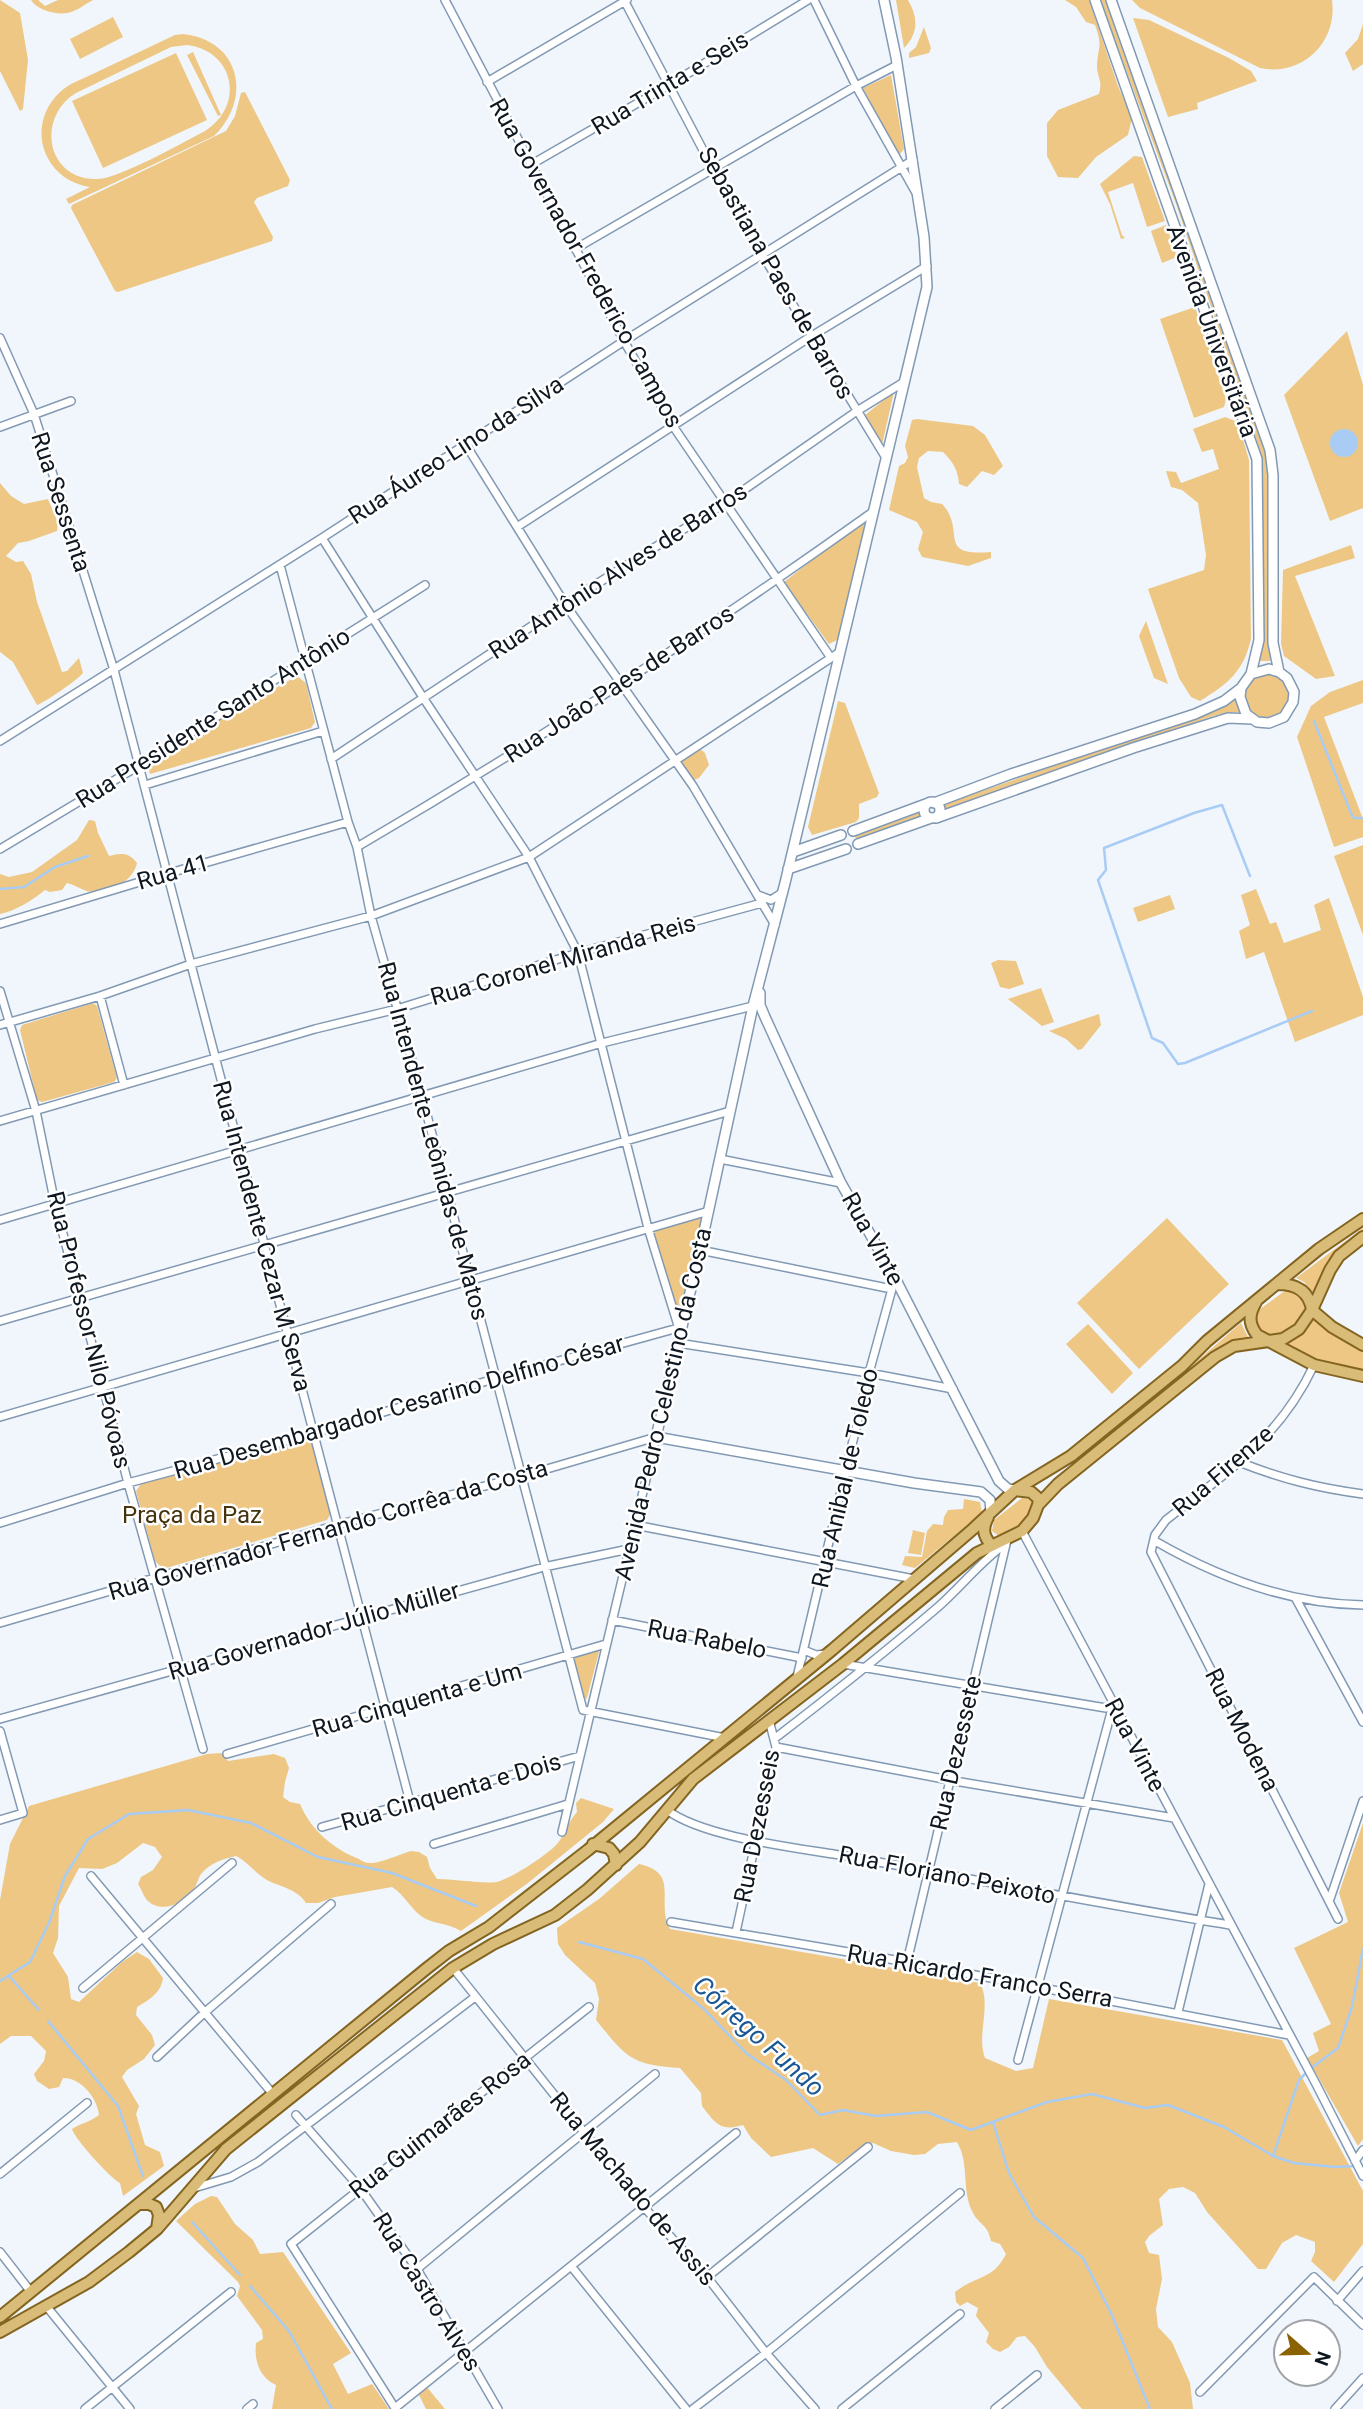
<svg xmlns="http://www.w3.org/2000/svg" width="1363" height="2409" font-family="Roboto,sans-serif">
	<rect width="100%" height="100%" fill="#f1f6fc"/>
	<path fill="#edc783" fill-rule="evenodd" d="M 0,0 L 20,13 L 28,60 L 23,109 L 20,111 L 0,71 Z
		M 31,0 L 38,0 L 45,6 L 58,0 L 93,0 C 85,4 76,12 67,13 C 56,15 37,10 31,0 Z
		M 896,0 L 908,0 C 918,17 919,33 904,48 Z
		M 1065,0 L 1089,0 L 1118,86 L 1132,118 L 1128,135 L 1096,157 L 1078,178 L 1058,177 L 1047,156 L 1047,123 L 1058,110 L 1099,94 C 1103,79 1097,78 1097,66 C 1098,45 1103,47 1095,25 L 1086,22 L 1076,7 Z
		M 1100,0 L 1108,0 L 1266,445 L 1270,472 L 1270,661 L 1259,661 L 1264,640 L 1262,456 L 1176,204 Z
		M 1132,0 L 1332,0 C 1338,42 1302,77 1260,68 L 1140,8 Z
		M 113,17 L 123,37 L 80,59 L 70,39 Z
		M 1133,18 L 1149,20 L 1229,58 L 1251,71 L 1257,81 L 1197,103 L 1198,109 L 1168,117 Z
		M 1363,24 L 1363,64 L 1353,71 L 1345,53 L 1358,39 Z
		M 924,27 L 931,48 L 929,53 L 909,58 L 909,53 L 916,47 Z
		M 183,34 C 240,40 253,98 214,136 L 69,204 L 66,199 L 90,187 C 70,184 53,172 45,152 C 37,132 43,108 59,93 C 69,83 85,78 97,72 C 123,60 149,47 175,35 ZM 187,45 C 235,51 245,106 205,131 C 182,143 120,178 98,179 C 47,181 35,118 76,93 L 171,47 Z
		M 193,52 L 221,115 L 218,116 L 187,55 Z
		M 176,53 L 207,120 L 103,168 L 72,101 Z
		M 891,75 L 904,149 L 900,154 L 897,152 L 863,88 Z
		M 245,92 L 290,180 L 288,186 L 257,198 L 254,202 L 273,237 L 272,241 L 118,292 L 115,291 L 71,208 L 72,205 L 226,131 L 235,116 L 241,93 Z
		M 1134,156 L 1142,157 L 1165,221 L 1147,227 L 1133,183 L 1108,192 L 1122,235 L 1125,238 L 1121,239 L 1110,204 L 1100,184 Z
		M 1166,225 L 1177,257 L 1162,263 L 1151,231 Z
		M 1195,307 L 1226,399 L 1224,407 L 1194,418 L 1160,319 Z
		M 1347,331 L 1363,385 L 1363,508 L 1330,521 L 1284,395 Z
		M 894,392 L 882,445 L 865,415 Z
		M 1225,417 L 1238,422 L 1249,460 L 1251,639 C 1243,673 1227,684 1200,701 L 1191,697 L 1179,678 L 1148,589 L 1204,570 L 1206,555 L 1198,503 L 1182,490 L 1171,487 L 1166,471 L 1176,472 L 1181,483 L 1219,469 L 1213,449 L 1202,452 L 1193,429 Z
		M 917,419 L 973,426 L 985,435 L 1003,466 L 994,475 L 982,471 L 967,487 L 959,484 C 958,470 953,462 943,452 L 928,451 L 919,458 L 917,467 L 924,498 L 931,502 L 942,504 C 967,530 935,557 991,552 L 991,558 L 968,566 L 922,557 L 918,549 L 923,532 L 917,522 L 889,510 L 899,466 L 905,463 L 908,457 L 905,446 L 912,420 Z
		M 0,483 L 11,496 L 24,504 L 48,499 L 58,523 L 57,531 L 29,541 L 18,543 L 6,556 L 16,562 L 23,561 L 31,574 L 37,602 L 62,672 L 67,671 L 79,658 L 83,673 C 79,679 44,703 37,705 L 13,662 L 0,652 Z
		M 864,520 L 866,524 L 839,639 L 829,644 L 784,582 Z
		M 1351,545 L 1355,558 L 1295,576 L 1335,676 L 1316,679 L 1284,656 L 1281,644 L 1283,570 Z
		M 1146,621 L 1168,684 L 1154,678 L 1139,636 Z
		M1245 696a22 22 0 1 1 44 0a22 22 0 1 1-44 0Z
		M 297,676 L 306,683 L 315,722 L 311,728 L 150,774 L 147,765 L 155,757 Z
		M 1363,680 L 1363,703 L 1324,717 L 1363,819 L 1363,837 L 1334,847 L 1297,737 L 1311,706 L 1330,692 Z
		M 1237,697 L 1241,712 L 1228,712 L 1213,716 L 948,810 L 944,807 L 945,804 L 1206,713 Z
		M 838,701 L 845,703 L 879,793 L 877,797 L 859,804 L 859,818 L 856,822 L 812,835 L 808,827 Z
		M 699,748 L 705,753 L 709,765 L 699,778 L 694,780 L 681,765 L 681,761 Z
		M 919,813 L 922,817 L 857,841 L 855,836 Z
		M 89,820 L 95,821 L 98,833 L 109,856 C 121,853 129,852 137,863 C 133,881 111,893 94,892 C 84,892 76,885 67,883 L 62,890 L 50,892 L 45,890 C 33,900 15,911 0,914 L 0,874 L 9,877 L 32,872 L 77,840 Z
		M 1363,845 L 1363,935 L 1334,856 Z
		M 1256,889 L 1270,924 L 1276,922 L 1284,943 L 1321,930 L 1314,905 L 1329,898 L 1363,997 L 1363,1015 L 1295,1042 L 1264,952 L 1246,959 L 1239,931 L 1250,925 L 1241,895 Z
		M 1170,895 L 1175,909 L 1138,922 L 1133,908 Z
		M 998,960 L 1016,961 L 1024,984 L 1009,989 L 1000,987 L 991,963 Z
		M 1041,988 L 1054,1022 L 1042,1026 L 1008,999 Z
		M 93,1003 L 97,1006 L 117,1078 L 114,1082 L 42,1102 L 37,1100 L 20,1030 L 22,1025 Z
		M 1099,1014 L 1101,1025 L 1082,1049 L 1078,1050 L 1066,1039 L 1049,1031 Z
		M 705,1216 L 680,1329 L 654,1231 Z
		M 1167,1218 L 1229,1284 L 1139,1369 L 1077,1303 Z
		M 1363,1228 L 1363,1232 L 1326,1265 L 1314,1294 L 1304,1282 L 1296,1278 Z
		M 1286,1290 C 1326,1299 1294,1331 1270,1337 L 1257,1328 L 1254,1317 L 1256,1312 Z
		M 1314,1314 L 1341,1338 L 1363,1351 L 1363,1372 L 1325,1363 L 1283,1344 C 1298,1338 1309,1331 1314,1314 Z
		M 1241,1323 L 1249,1339 L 1216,1350 L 1174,1381 Z
		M 1088,1324 L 1133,1373 L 1112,1394 L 1066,1344 Z
		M 306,1440 L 312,1444 L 331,1513 L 327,1520 L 163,1569 L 155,1561 L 136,1491 L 141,1484 Z
		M 1022,1498 L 1028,1499 L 1032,1502 L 1031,1514 L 1012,1531 L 999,1536 L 992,1531 L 994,1520 Z
		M 964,1499 L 980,1502 L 982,1513 L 915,1568 L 902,1565 L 905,1556 L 922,1557 L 927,1531 L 933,1524 L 943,1525 L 944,1517 L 948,1510 L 963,1509 Z
		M 913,1530 L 925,1533 L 921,1555 L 908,1553 Z
		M 600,1648 L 587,1698 L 584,1700 L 571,1657 Z
		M 221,1753 L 228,1761 L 274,1754 L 285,1758 L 289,1768 L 285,1782 L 283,1797 L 290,1802 L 300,1804 C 311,1830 333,1849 359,1859 C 362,1861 365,1863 369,1863 C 379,1864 401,1854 411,1851 L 419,1852 L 427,1857 L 430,1868 L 437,1879 C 450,1879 488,1884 497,1882 C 512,1878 547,1855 557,1844 C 566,1833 568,1822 577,1812 L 576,1803 L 581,1798 L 614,1809 L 603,1822 L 528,1883 L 461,1931 C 448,1923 435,1924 424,1918 C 411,1910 405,1895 392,1887 L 335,1897 L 318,1903 L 306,1903 C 296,1888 282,1888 267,1880 C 255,1873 248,1862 236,1856 C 223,1859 210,1863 201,1874 C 198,1878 197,1885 194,1889 C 184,1904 160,1915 146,1899 C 143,1895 141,1888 138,1884 L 141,1877 L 153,1870 L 162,1857 L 155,1847 L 143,1843 L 117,1863 L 102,1869 L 79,1868 L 59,1906 L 58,1938 L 53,1953 L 68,1977 L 71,1999 L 79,2002 L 122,1962 L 137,1952 L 149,1959 L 163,1978 C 161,1993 149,2000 137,2007 L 136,2015 L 152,2035 L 155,2045 L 144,2059 L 127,2070 L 122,2077 L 139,2106 L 136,2114 L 145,2145 L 160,2152 L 164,2166 L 123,2196 L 120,2183 C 111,2179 74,2138 72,2129 C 81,2123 90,2122 99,2115 C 97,2097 81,2078 63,2078 L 59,2087 L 49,2089 L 37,2081 L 34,2074 L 44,2061 L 46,2051 L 31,2036 L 11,2036 L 0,2044 L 0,1900 L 10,1844 L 29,1806 L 207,1754 Z
		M 1363,1823 L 1363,2139 L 1358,2146 L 1307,2058 L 1319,2051 L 1313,2033 L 1331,2024 L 1294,1948 L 1348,1922 L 1339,1893 Z
		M 639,1864 C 681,1873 655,1902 670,1929 L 980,1983 C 992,2005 976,2035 985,2058 L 1016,2071 L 1033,2068 L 1049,1999 L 1282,2040 L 1363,2191 L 1363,2244 L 1334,2282 L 1311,2261 L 1315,2252 L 1315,2242 L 1296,2235 L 1282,2243 L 1266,2269 L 1258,2269 L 1207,2212 L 1195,2193 L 1183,2187 L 1169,2189 L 1159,2199 L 1163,2225 L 1149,2236 L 1145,2242 L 1149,2253 L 1159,2255 L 1162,2279 L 1156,2309 L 1158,2327 L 1172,2342 L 1190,2383 L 1193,2409 L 1082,2409 L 1047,2367 L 1035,2347 L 1025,2336 L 1017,2337 L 1009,2347 L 1000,2352 L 993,2349 L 986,2342 L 989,2333 L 976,2316 L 978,2308 L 967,2302 L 960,2306 L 956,2302 L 955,2292 C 977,2275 993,2280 1006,2254 L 1000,2244 L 991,2241 C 987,2223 980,2226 973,2213 C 961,2191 970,2164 957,2142 L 938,2144 L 925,2154 L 914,2155 L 891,2151 L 873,2143 L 864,2145 L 838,2164 L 813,2148 L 771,2157 L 751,2138 L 743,2125 C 720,2132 715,2123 702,2106 L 701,2093 L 680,2068 C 631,2065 626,2057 596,2020 L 599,1999 L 595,1983 L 565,1955 L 558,1944 L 557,1928 L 599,1899 Z
		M 211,2196 L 217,2197 L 235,2224 L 253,2240 L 260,2254 L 283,2252 L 351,2353 L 333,2364 L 348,2394 L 372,2384 L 389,2409 L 272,2409 L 276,2385 C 259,2377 254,2360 256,2343 L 263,2339 L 262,2330 L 237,2296 L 240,2286 L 238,2282 L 176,2221 L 195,2204 Z
		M 426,2386 L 445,2409 L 426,2409 L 418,2393 Z"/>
	<path fill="#a8ccf4" d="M1330 443a14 14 0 1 1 28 0a14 14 0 1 1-28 0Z"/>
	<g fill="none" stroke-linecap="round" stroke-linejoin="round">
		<path stroke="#a8ccf4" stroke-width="2.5" d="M 1314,721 L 1351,813 L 1354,818 L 1363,818
			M 1250,876 L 1222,805 L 1194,813 L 1104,848 L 1106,870 L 1098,880 L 1152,1038 L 1163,1043 L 1178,1064 L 1185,1063 L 1312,1011
			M 0,889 L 24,887 L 55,867 L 88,856
			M 579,1942 L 643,1959 L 704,2009 L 746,2053 L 786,2080 L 820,2115 L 843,2110 L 876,2116 L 927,2112 L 971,2130 L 1047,2102 L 1092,2094 L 1145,2108 L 1168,2105 L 1224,2127 L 1273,2156 L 1294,2163 L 1335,2167 L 1355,2166
			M 9,1976 L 39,2010
			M 0,1981 L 30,1962 L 49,1923 L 65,1876 L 88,1839 L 129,1814 L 188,1810 L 251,1823 L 318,1857 L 392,1873 L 476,1906
			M 48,2021 L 118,2106 L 143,2176
			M 993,2122 L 1009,2173 L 1034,2217 L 1083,2258 L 1111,2313 L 1150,2409
			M 1273,2156 L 1299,2080 L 1310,2069 L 1338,2048 L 1352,2007 L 1363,1949
			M 192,2222 L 240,2275
			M 250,2286 L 289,2331 L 332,2409"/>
		<g stroke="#8299b3" stroke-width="10">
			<path id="minor" d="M 445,0 L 624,341 L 673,426 L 831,658
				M 624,0 L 713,169 L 762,254 L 886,458
				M 814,0 L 856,86 L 915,191
				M 487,82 L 627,0
				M 532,164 L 669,85 L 808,0
				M 575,249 L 856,86 L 897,65
				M 0,338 L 34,414 L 114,670 L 410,1802
				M 0,427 L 71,401
				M 466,445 L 565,604 L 693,786 L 775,925
				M 517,527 L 810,337 L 927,266
				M 322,538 L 424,699 L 529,857 L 578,953 L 648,1228 L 680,1332
				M 280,565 L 348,822 L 357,847 L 371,916 L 422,1096 L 583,1710 L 725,1738
				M 0,741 L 322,538 L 624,341 L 913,160
				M 331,759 L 565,604 L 725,503 L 857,411 L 904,382
				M 145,785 L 323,731
				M 357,847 C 535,743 706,631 874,511
				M 0,849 L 140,765 L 425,585
				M 758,895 L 771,900 L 782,893
				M 0,924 L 173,872 L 348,822
				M 0,991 L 36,1111 L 55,1204 L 80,1298 L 128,1483 L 203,1749
				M 100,996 L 124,1085
				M 0,1025 L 100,996 L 191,964 L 371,916 L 529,857 L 840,652
				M 0,1121 L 315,1029 L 397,1009 L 578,953 L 762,903
				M 720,1159 L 841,1183
				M 0,1220 L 602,1043 L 753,1006
				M 700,1250 L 892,1289
				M 0,1321 L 730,1111
				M 678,1343 L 869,1373 L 953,1389
				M 1314,1365 C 1280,1438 1227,1472 1166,1520 L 1155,1535 L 1151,1552 L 1338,1919
				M 0,1417 L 709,1211
				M 1239,1462 C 1282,1479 1318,1488 1363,1494
				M 0,1523 L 128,1483 L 314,1433 L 497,1378 L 678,1328
				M 635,1525 L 914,1579
				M 1022,1531 L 1316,2084 L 1363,2176
				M 1155,1541 C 1219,1578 1288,1604 1363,1605
				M 1296,1599 L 1363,1722
				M 612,1620 L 802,1658
				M 0,1623 L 337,1525 L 523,1476 L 656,1437 L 562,1832
				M 804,1650 L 816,1655 L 826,1654
				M 843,1664 L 1106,1708 L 1113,1705 L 1018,2060
				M 797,1677 L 869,1373 L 895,1278
				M 0,1719 L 544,1567 L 629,1549
				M 0,1731 L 23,1813 L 0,1820
				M 774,1739 C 830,1696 884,1653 938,1607 C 961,1587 980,1562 1004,1545
				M 776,1747 L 949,1780 L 1174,1818
				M 227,1754 L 606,1644
				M 667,1810 C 705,1839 808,1849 857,1858 C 982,1881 1106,1905 1230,1925
				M 322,1827 L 580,1756
				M 434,1844 L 568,1804
				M 91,1876 L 272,2093
				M 1330,1899 L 1363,1801
				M 671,1922 L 907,1962 L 1289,2035
				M 736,1932 L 776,1747 L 769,1720
				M 907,1962 L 1007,1540
				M 453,1968 L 643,2206 L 707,2277 L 766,2353 L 815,2409
				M 83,1988 L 232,1863
				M 589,2007 L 291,2244 L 395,2408 L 736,2133
				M 1178,2012 L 1209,1884
				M 157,2057 L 204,2013 L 331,1904
				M 296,2115 L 360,2188 L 417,2269 L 498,2409
				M 1355,2161 L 1363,2150
				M 0,2174 L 87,2103
				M 194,2188 L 231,2177 L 258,2162 L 475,1997
				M 0,2252 L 31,2292
				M 571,2266 L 686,2409
				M 417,2269 L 655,2074
				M 707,2277 L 868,2147
				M 1337,2301 L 1363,2271
				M 47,2307 L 130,2409
				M 1200,2392 L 1314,2277 L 1363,2325
				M 85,2409 L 231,2292
				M 247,2409 L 253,2404
				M 693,2409 L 766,2353 L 960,2193
				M 842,2409 L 960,2314
				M 995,2409 L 1037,2375
				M 1335,2409 L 1363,2378"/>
		</g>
		<g stroke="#8299b3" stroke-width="12">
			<path id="tertiary" d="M 884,0 L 896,57 L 924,237 L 927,287 L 785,883 L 753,1006 L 700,1250 L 656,1437 L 914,1483 L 981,1492 L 990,1500 L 991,1512
				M 1095,0 L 1257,459 L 1259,640 L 1251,674 L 1241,688 L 1240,697 L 1246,714 L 1257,722 L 1269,723 L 1284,717 L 1293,702 L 1294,692 L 1287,678 L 1279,672 L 1269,669 L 1251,674
				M 1111,0 L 1270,450 L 1273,475 L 1273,643 L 1279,672
				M924 810a8 8 0 1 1 16 0a8 8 0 1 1-16 0Z
				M 934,803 L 1011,774 L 1195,714 L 1224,701 L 1241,688
				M 936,818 L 1133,748 L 1228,718 L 1253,719
				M 853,831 L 926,804
				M 858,844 L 931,818
				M 793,852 L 841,835
				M 788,869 L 846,849
				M 760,993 L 760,1005 L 765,1017 L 841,1183 L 895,1278 L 999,1481 L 1008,1489 L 1015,1490"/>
		</g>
		<g stroke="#836520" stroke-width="14">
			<path id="primary" d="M 1278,1284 C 1296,1284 1309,1291 1312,1310
				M 1256,1302 C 1249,1314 1248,1323 1257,1335 L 1314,1365 L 1363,1376
				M 1312,1310 L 1332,1327 L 1363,1345
				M 1015,1490 L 1031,1492 L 1039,1499 L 1038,1505
				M 988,1517 C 982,1529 983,1535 991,1545
				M 593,1844 L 609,1848 L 614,1854 L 616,1865
				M 139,2204 L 149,2204 L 156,2207 L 159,2215 L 157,2229
				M 0,2317 L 426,1969 L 449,1951 L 489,1927 L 588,1850 L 832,1650 L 973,1529 L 1015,1490 L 1071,1456 L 1182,1366 L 1207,1341 L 1319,1249 L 1363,1219
				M 0,2332 L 89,2282 L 129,2252 L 157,2229 L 226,2149 L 453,1968 L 493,1944 L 555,1915 L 587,1890 L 640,1842 L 693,1779 L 843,1664 L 977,1553 L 1022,1531 L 1033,1518 L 1038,1505 L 1058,1484 L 1215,1357 L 1234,1346 L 1283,1339 L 1299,1329 L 1312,1310 L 1330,1270 L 1339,1256 L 1363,1237"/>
		</g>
		<use href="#minor" stroke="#fff" stroke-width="7"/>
		<use href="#tertiary" stroke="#fff" stroke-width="9"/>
		<use href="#primary" stroke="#dabc79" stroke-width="10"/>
	</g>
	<g text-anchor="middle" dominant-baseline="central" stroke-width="5" stroke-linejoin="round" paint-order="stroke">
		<g font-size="24" fill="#0f1721" stroke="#fff">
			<text transform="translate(670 83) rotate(-31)">Rua Trinta e Seis</text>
			<text transform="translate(586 263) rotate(61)">Rua Governador Frederico Campos</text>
			<text transform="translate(776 273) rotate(60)">Sebastiana Paes de Barros</text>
			<text transform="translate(1212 331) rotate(70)">Avenida Universitária</text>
			<text transform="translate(456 450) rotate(-33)">Rua Áureo Lino da Silva</text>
			<text transform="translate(61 502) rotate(72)">Rua Sessenta</text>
			<text transform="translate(618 571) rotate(-33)">Rua Antônio Alves de Barros</text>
			<text transform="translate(619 684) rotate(-33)">Rua João Paes de Barros</text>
			<text transform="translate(213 718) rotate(-32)">Rua Presidente Santo Antônio</text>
			<text transform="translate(173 872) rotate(-16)">Rua 41</text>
			<text transform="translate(563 960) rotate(-16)">Rua Coronel Miranda Reis</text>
			<text transform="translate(433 1141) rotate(75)">Rua Intendente Leônidas de Matos</text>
			<text transform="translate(262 1236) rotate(75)">Rua Intendente Cezar M Serva</text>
			<text transform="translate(873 1239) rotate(61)">Rua Vinte</text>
			<text transform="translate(89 1330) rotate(76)">Rua Professor Nilo Póvoas</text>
			<text transform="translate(663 1404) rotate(-77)">Avenida Pedro Celestino da Costa</text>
			<text transform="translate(399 1407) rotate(-16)">Rua Desembargador Cesarino Delfino César</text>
			<text transform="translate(1223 1471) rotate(-41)">Rua Firenze</text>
			<text transform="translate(845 1478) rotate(-77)">Rua Anibal de Toledo</text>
			<text transform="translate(328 1530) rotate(-16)">Rua Governador Fernando Corrêa da Costa</text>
			<text transform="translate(314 1631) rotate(-16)">Rua Governador Júlio Müller</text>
			<text transform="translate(707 1639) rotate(11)">Rua Rabelo</text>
			<text transform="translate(417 1700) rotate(-16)">Rua Cinquenta e Um</text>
			<text transform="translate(1242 1730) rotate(63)">Rua Modena</text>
			<text transform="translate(1135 1745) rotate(62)">Rua Vinte</text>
			<text transform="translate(956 1753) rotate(-77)">Rua Dezessete</text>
			<text transform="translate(451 1792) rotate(-16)">Rua Cinquenta e Dois</text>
			<text transform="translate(757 1826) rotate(-79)">Rua Dezesseis</text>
			<text transform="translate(947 1875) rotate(11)">Rua Floriano Peixoto</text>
			<text transform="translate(980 1976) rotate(10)">Rua Ricardo Franco Serra</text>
			<text transform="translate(440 2125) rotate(-38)">Rua Guimarães Rosa</text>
			<text transform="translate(633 2189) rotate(50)">Rua Machado de Assis</text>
			<text transform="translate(427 2292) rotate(58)">Rua Castro Alves</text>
		</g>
		<g font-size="24" fill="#45330e" stroke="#fff">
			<text x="192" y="1515">Praça da Paz</text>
		</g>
		<g font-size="26" font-style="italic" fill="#1a5894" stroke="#fff">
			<text transform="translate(759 2036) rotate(42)">Córrego Fundo</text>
		</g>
	</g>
	<g transform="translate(1307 2353) rotate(110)"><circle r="33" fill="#ffffff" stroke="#9fa2a6" stroke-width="2"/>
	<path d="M0-5L12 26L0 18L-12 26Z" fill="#8a6201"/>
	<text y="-10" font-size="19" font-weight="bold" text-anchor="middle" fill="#0f1721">N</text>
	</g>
</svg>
